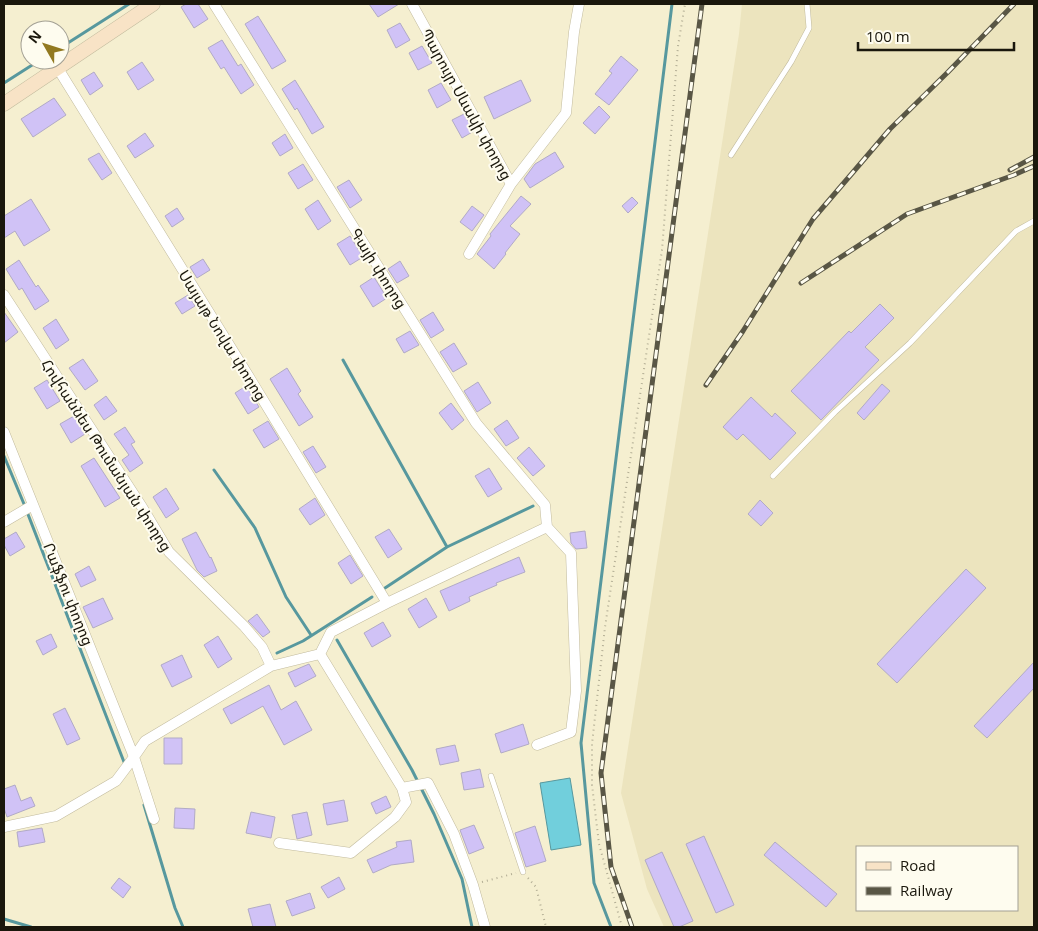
<svg xmlns="http://www.w3.org/2000/svg" width="1038" height="931" font-family="'Open Sans','Noto Sans Armenian',sans-serif">
	<rect width="100%" height="100%" fill="#f5efd0"/>
	<path fill="#ece4be" fill-rule="evenodd" d="M 742,4 L 1034,4 L 1034,927 L 664,927 L 647,889 L 621,793 L 739,34 ZM 857,847 L 1017,847 L 1017,910 L 857,910 Z"/>
	<path fill="#71cfdc" stroke="#57989e" d="M 570,778 L 581,845 L 551,850 L 540,783 Z"/>
	<g fill="none" stroke-linecap="round" stroke-linejoin="round">
		<path stroke="#57989e" stroke-width="3" d="M 60,48 L 129,4
			M 4,83 L 40,60
			M 343,360 L 447,547
			M 4,456 L 24,504 L 124,762
			M 214,470 L 255,528 L 286,597 L 311,635
			M 385,588 L 447,547 L 533,506
			M 337,640 L 412,770 L 434,814 L 462,879 L 472,927
			M 277,653 L 303,641 L 372,597
			M 144,805 L 175,908 L 183,927
			M 4,919 L 31,927
			M 611,927 L 594,883 L 581,743 L 672,4"/>
	</g>
	<path fill="#d0c2f6" stroke="#b1aac6" d="M 186,4 L 198,4 L 208,19 L 194,28 L 181,7 Z
		M 369,4 L 399,4 L 378,17 Z
		M 258,16 L 286,61 L 272,69 L 245,24 Z
		M 400,23 L 410,40 L 396,48 L 387,30 Z
		M 222,40 L 238,66 L 241,64 L 254,85 L 241,94 L 224,67 L 221,69 L 208,48 Z
		M 422,46 L 432,63 L 418,70 L 409,53 Z
		M 621,56 L 638,70 L 609,105 L 595,94 L 612,73 L 609,71 Z
		M 142,62 L 154,80 L 138,90 L 127,72 Z
		M 94,72 L 103,86 L 90,95 L 81,80 Z
		M 295,80 L 324,127 L 312,134 L 297,108 L 295,110 L 282,89 Z
		M 521,80 L 531,101 L 494,119 L 484,97 Z
		M 441,83 L 451,100 L 437,108 L 428,90 Z
		M 54,98 L 66,115 L 33,137 L 21,119 Z
		M 599,106 L 610,117 L 595,134 L 583,123 Z
		M 464,114 L 474,131 L 462,138 L 452,120 Z
		M 145,133 L 154,146 L 135,158 L 127,146 Z
		M 285,134 L 293,148 L 280,156 L 272,143 Z
		M 555,152 L 564,167 L 530,188 L 524,179 L 535,164 Z
		M 99,153 L 112,173 L 102,180 L 88,159 Z
		M 303,164 L 313,180 L 298,189 L 288,173 Z
		M 349,180 L 362,200 L 350,208 L 337,187 Z
		M 521,196 L 531,204 L 510,226 L 520,234 L 505,253 L 506,254 L 494,269 L 477,254 L 491,236 L 490,234 Z
		M 632,197 L 638,203 L 628,213 L 622,206 Z
		M 31,199 L 50,230 L 24,246 L 15,231 L 4,238 L 4,216 Z
		M 318,200 L 331,221 L 318,230 L 305,209 Z
		M 472,206 L 484,215 L 472,231 L 460,222 Z
		M 177,208 L 184,219 L 172,227 L 165,216 Z
		M 350,236 L 363,257 L 350,265 L 337,244 Z
		M 203,259 L 210,270 L 197,278 L 190,267 Z
		M 19,260 L 36,287 L 38,285 L 49,301 L 35,310 L 22,288 L 19,290 L 6,269 Z
		M 400,261 L 409,276 L 397,283 L 388,269 Z
		M 374,277 L 387,298 L 373,307 L 360,286 Z
		M 188,295 L 195,306 L 182,314 L 175,303 Z
		M 880,304 L 894,318 L 865,347 L 879,360 L 821,420 L 791,391 L 849,331 L 851,333 Z
		M 4,312 L 18,332 L 4,343 Z
		M 433,312 L 444,330 L 431,338 L 420,320 Z
		M 56,319 L 69,340 L 56,349 L 43,328 Z
		M 410,331 L 419,345 L 404,353 L 396,339 Z
		M 454,343 L 467,364 L 453,372 L 440,352 Z
		M 83,359 L 98,381 L 85,390 L 69,368 Z
		M 287,368 L 301,391 L 298,394 L 313,417 L 299,426 L 270,379 Z
		M 47,380 L 60,401 L 47,409 L 34,388 Z
		M 478,382 L 491,403 L 477,412 L 464,391 Z
		M 882,384 L 890,391 L 864,420 L 857,413 Z
		M 246,386 L 259,407 L 248,414 L 235,393 Z
		M 106,396 L 117,411 L 104,420 L 94,405 Z
		M 751,397 L 772,417 L 775,413 L 796,433 L 770,460 L 743,434 L 737,440 L 723,427 Z
		M 451,403 L 464,420 L 452,430 L 439,413 Z
		M 74,416 L 85,434 L 71,443 L 60,424 Z
		M 507,420 L 519,438 L 506,446 L 494,429 Z
		M 268,421 L 279,439 L 264,448 L 253,430 Z
		M 125,427 L 135,442 L 131,444 L 143,463 L 130,472 L 122,460 L 129,455 L 114,434 Z
		M 313,446 L 326,467 L 316,473 L 303,452 Z
		M 529,447 L 545,466 L 533,476 L 517,458 Z
		M 94,458 L 120,498 L 105,507 L 81,466 Z
		M 489,468 L 502,489 L 488,497 L 475,476 Z
		M 166,488 L 179,509 L 166,518 L 153,497 Z
		M 315,498 L 325,515 L 310,525 L 299,509 Z
		M 760,500 L 773,513 L 761,526 L 748,514 Z
		M 389,529 L 402,549 L 388,558 L 375,537 Z
		M 585,531 L 587,548 L 576,549 L 571,543 L 570,533 Z
		M 16,532 L 25,547 L 10,556 L 4,545 L 4,539 Z
		M 196,532 L 210,558 L 211,557 L 217,571 L 204,577 L 197,570 L 182,539 Z
		M 350,555 L 363,576 L 351,584 L 338,563 Z
		M 519,557 L 525,572 L 496,583 L 497,585 L 469,597 L 470,601 L 449,611 L 440,591 Z
		M 89,566 L 96,580 L 81,587 L 75,574 Z
		M 966,569 L 986,588 L 897,683 L 877,664 Z
		M 103,598 L 113,619 L 93,628 L 83,607 Z
		M 426,598 L 437,617 L 419,628 L 408,609 Z
		M 257,614 L 270,632 L 263,637 L 248,621 Z
		M 383,622 L 391,636 L 372,647 L 364,633 Z
		M 51,634 L 57,647 L 43,655 L 36,641 Z
		M 218,636 L 232,659 L 218,668 L 204,645 Z
		M 182,655 L 192,677 L 172,687 L 161,665 Z
		M 1034,662 L 1034,688 L 987,738 L 974,726 Z
		M 309,664 L 316,676 L 295,687 L 288,673 Z
		M 269,685 L 281,710 L 296,701 L 312,730 L 284,745 L 263,706 L 231,724 L 223,709 Z
		M 65,708 L 80,739 L 67,745 L 53,714 Z
		M 523,724 L 529,744 L 501,753 L 495,734 Z
		M 164,738 L 182,738 L 182,764 L 164,764 Z
		M 455,745 L 459,761 L 440,765 L 436,749 Z
		M 480,769 L 484,787 L 464,790 L 461,773 Z
		M 15,785 L 21,801 L 31,797 L 35,806 L 7,817 L 4,808 L 4,789 Z
		M 386,796 L 391,807 L 376,814 L 371,803 Z
		M 344,800 L 348,821 L 327,825 L 323,804 Z
		M 175,808 L 195,809 L 194,829 L 174,828 Z
		M 251,812 L 275,817 L 271,838 L 246,833 Z
		M 307,812 L 312,835 L 297,839 L 292,815 Z
		M 474,825 L 484,848 L 469,854 L 460,830 Z
		M 535,826 L 546,861 L 526,867 L 515,833 Z
		M 42,828 L 45,842 L 19,847 L 17,832 Z
		M 704,836 L 734,905 L 716,913 L 686,844 Z
		M 411,840 L 414,862 L 391,865 L 373,873 L 367,860 L 397,847 L 396,842 Z
		M 775,842 L 837,894 L 826,907 L 764,855 Z
		M 662,852 L 693,921 L 679,927 L 674,927 L 645,860 Z
		M 339,877 L 345,889 L 328,898 L 321,887 Z
		M 119,878 L 131,887 L 123,898 L 111,888 Z
		M 310,893 L 315,908 L 292,916 L 286,901 Z
		M 270,904 L 276,927 L 253,927 L 248,909 Z"/>
	<g fill="none" stroke-linecap="round" stroke-linejoin="round">
		<g stroke="#c2bb9e" stroke-width="6">
			<path id="lane" d="M 731,155 L 791,62 L 809,28 L 807,4
				M 773,476 L 835,412 L 910,343 L 1016,231 L 1034,221
				M 491,776 L 523,872"/>
		</g>
		<g stroke="#c2bb9e" stroke-width="11">
			<path id="street" d="M 214,4 L 476,423 L 545,505 L 547,527
				M 412,4 L 511,184 L 469,254
				M 57,67 L 249,377 L 387,603
				M 511,184 L 566,113 L 574,32 L 579,4
				M 4,295 L 142,507 L 169,552 L 244,626 L 262,647 L 271,666 L 320,654
				M 4,432 L 134,757 L 116,781 L 56,816 L 4,827
				M 4,522 L 33,505
				M 320,654 L 331,632 L 387,603 L 547,527
				M 537,745 L 571,732 L 576,691 L 571,553 L 547,527
				M 402,788 L 428,783 L 454,834 L 473,885 L 485,927
				M 154,819 L 134,757 L 145,741 L 271,666
				M 279,843 L 351,853 L 395,817 L 406,802 L 402,788 L 320,654"/>
		</g>
		<g stroke="#c2bb9e" stroke-width="15">
			<path id="secondary" d="M 4,104 L 153,4"/>
		</g>
		<path stroke="#b2ad94" stroke-width="2" stroke-dasharray="1 4" stroke-linecap="butt" d="M 528,878 L 536,887 L 546,927
			M 482,882 L 516,873
			M 622,927 L 599,844 L 592,785 L 592,744 L 605,627 L 662,250 L 678,46 L 685,4"/>
		<use href="#lane" stroke="#fff" stroke-width="5"/>
		<use href="#street" stroke="#fff" stroke-width="10"/>
		<use href="#secondary" stroke="#f8e3c6" stroke-width="14"/>
		<g stroke="#595645" stroke-width="5">
			<path id="rail" d="M 1010,170 L 1034,157
				M 801,283 L 907,214 L 1014,175 L 1034,166
				M 706,385 L 743,331 L 813,219 L 890,129 L 948,72 L 1014,4
				M 632,927 L 611,867 L 601,773 L 702,4"/>
		</g>
		<use href="#rail" stroke="#fefcef" stroke-width="3" stroke-dasharray="9" stroke-linecap="butt"/>
	</g>
	<g text-anchor="middle" dominant-baseline="central" stroke-width="4" stroke-linejoin="round" paint-order="stroke">
		<g font-size="15" fill="#1a170c" stroke="#fefcef">
			<text transform="translate(467 104) rotate(61)">Պարույր Սևակի փողոց</text>
			<text transform="translate(379 268) rotate(58)">Գայի փողոց</text>
			<text transform="translate(223 335) rotate(58)">Սայաթ Նովա փողոց</text>
			<text transform="translate(107 455) rotate(57)">Հովհաննես Թումանյան փողոց</text>
			<text transform="translate(69 594) rotate(68)">Րաֆֆու փողոց</text>
		</g>
	</g>
	<rect width="1038" height="931" fill="none" stroke="#1a170c" stroke-width="10"/>
	<rect x="856" y="846" width="162" height="65" fill="#fefcef" stroke="#a3a094"/>
	<rect x="866" y="862" width="25" height="8" fill="#f8e3c6" stroke="#a3a094"/>
	<text x="900" y="871" font-size="15" fill="#1a170c">Road</text>
	<rect x="866" y="887" width="25" height="8" fill="#595645" stroke="#a3a094"/>
	<text x="900" y="896" font-size="15" fill="#1a170c">Railway</text>
	<g transform="translate(45 45) rotate(309)"><circle r="24" fill="#fefcef" stroke="#a3a094"/>
	<path d="M0-4L9 19L0 12L-9 19Z" fill="#927920"/>
	<text y="-8" font-size="14" font-weight="bold" text-anchor="middle" fill="#1a170c">N</text>
	</g>
	<path d="M858 42v8h156v-8" fill="none" stroke="#1a170c" stroke-width="2.5"/>
	<text x="866" y="42" font-size="15" fill="#1a170c" stroke="#fefcef" stroke-width="4" paint-order="stroke">100 m</text>
</svg>
